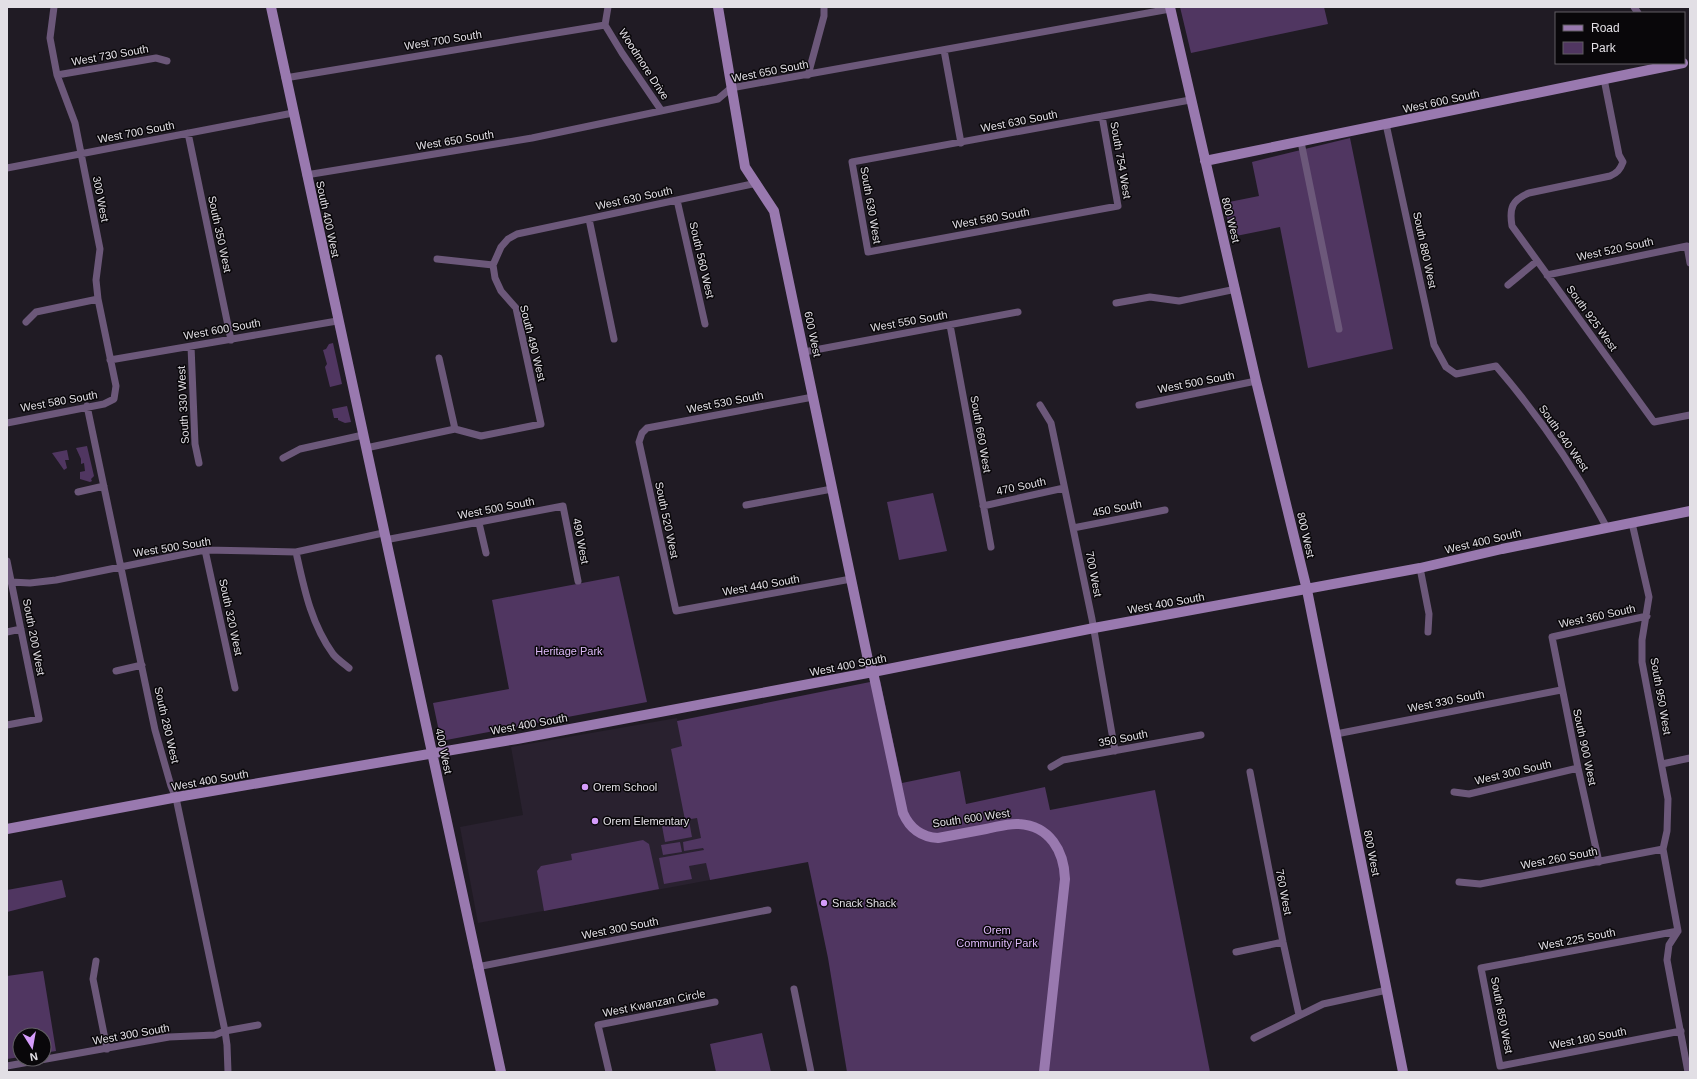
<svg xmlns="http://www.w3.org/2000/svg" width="1697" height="1079" font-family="Arial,sans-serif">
	<rect width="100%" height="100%" fill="#201b24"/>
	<path fill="#29212f" d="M 677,718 L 710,880 L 478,923 L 460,827 L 523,815 L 511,747 Z"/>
	<path fill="#503661" d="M 1180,7 L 1324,7 L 1328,24 L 1191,53 Z
		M 1350,138 L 1393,349 L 1308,368 L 1280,227 L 1231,237 L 1224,203 L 1259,196 L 1252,162 Z
		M 333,343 L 342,384 L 330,387 L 325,367 L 327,364 L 323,350 L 326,349 L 329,344 Z
		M 347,406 L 351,422 L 345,423 L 338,420 L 338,418 L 334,418 L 332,409 Z
		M 87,446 L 94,476 L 91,479 L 92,481 L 90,482 L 80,479 L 80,472 L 85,471 L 84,463 L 81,464 L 81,459 L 76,448 Z
		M 67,450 L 69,460 L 65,460 L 67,468 L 64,470 L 52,453 Z
		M 933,493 L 947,551 L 899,560 L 887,502 Z
		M 619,576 L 647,702 L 441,741 L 433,703 L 509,689 L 492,600 Z
		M 880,680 L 902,783 L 960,771 L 966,804 L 1045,787 L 1050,810 L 1155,790 L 1210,1072 L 847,1072 L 828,958 L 808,862 L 710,880 L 706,863 L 689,866 L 692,879 L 664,884 L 659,858 L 704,850 L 703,848 L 684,851 L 683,842 L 701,838 L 697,818 L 685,820 L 671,749 L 682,746 L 677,721 Z
		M 689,821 L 692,837 L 665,842 L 662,826 Z
		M 643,840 L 649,844 L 659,889 L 544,911 L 537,871 L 541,866 L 572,860 L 571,854 Z
		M 680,842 L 682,852 L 663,855 L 661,845 Z
		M 62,880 L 66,897 L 7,912 L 7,890 Z
		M 43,971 L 56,1051 L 44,1053 L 44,1035 L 20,1035 L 20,1057 L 7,1059 L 7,976 Z
		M 762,1033 L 771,1072 L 716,1072 L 710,1044 Z"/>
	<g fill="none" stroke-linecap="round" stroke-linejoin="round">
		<path stroke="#6c587a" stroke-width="7" d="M 608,7 L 605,25 L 622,53 L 661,110
			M 1634,7 L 1638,13
			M 944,50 L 961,143
			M 57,75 L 156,58 L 167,61
			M 808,75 L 824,16 L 824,7
			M 285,78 L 605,25
			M 1604,79 L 1619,155 L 1623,162 C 1620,170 1617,173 1610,176 L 1529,193 C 1512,200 1509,208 1512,226 L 1654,422 L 1690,415
			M 1102,116 L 1118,206 L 868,252 L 852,162 C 965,142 1077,120 1190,100
			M 1386,124 L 1434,345 L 1446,367 L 1456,374 L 1496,366 C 1539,416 1576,470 1607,528
			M 188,133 L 231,340
			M 1301,142 L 1339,329
			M 7,168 L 293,113
			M 306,175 L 532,138 L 718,99 L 731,88 L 1170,9
			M 677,200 L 705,324
			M 589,219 L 614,339
			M 437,259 L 493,265
			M 1547,275 L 1687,246 L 1690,263
			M 1508,285 L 1537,261
			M 1116,303 L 1150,297 L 1179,301 L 1236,289
			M 26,322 L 36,312 L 98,299
			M 950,325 L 991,547
			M 191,346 L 195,444 L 199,463
			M 804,352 L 1018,312
			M 439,358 L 455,429
			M 110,360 L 337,321
			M 813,397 L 647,428 L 642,433 L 639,442 L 676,611 L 851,579
			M 1040,405 L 1051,423 L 1092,619 L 1115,751
			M 1139,405 L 1256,381
			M 87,406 L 155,730 L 171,786 L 176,798 L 225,1031 L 227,1045 L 228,1072
			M 7,423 L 104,404 L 114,399 L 116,386 L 98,299 L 96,280 L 100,249 L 75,123 L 57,75 L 50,38 L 54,7
			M 366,448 L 455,429 L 481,436 L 541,424 L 516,308 L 501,291 L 495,278 L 493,265 L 501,247 L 508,239 L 517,234 L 757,183
			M 283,458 L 300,449 L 363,435
			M 78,492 L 104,486
			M 746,505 L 832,489
			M 983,506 L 1064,488
			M 479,523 L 486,553
			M 1632,523 L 1649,597 L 1642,640 L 1642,662 L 1668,799 L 1667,831 L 1663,849 L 1678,931 L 1669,945 L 1667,960 L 1688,1072
			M 1073,528 L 1165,510
			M 385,540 L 563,506 L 578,581
			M 205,550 L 235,688
			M 296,552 C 304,588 311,624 333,654 C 337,659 344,664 349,668
			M 7,561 L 39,719 L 7,725
			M 1420,568 L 1429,614 L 1428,632
			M 11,582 L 30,583 L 56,580 L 205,550 L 296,552 L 383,533
			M 7,632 L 21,629
			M 116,671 L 142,665
			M 1336,734 L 1561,690
			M 1662,764 L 1690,758
			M 1051,767 L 1063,760 L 1201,735
			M 1250,772 L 1283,942 L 1299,1015
			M 1454,792 L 1469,794 L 1578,768
			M 1599,862 L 1578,768 L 1552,637 L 1647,616
			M 1459,882 L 1480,884 L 1663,849
			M 1678,931 L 1481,968 L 1500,1066 L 1681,1031
			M 1236,952 L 1283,942
			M 96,961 L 93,979 L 107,1049
			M 477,967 L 768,910
			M 794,989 L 811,1072
			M 1254,1038 L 1323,1004 L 1387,990
			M 7,1066 L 169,1037 L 215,1035 L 225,1031 L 258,1025
			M 609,1072 L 598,1025 L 715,1002"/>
		<path stroke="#9979af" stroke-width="10" d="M 271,7 L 501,1072
			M 718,7 L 745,167 L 774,211 L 868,660 L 873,672 L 903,813 C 910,829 921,837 938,838 C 954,835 970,832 986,829 C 997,827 1008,823 1019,824 C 1050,826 1064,851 1065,879 L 1044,1072
			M 1170,7 L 1256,381 L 1307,590 L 1403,1072
			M 1205,161 L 1683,63
			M 7,829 L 183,796 L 517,739 L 873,672 L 1094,628 L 1420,568 L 1502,549 L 1690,511"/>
	</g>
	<g fill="#d59cfb" stroke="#09070a" stroke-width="1.5">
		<circle cx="585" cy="787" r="4"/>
		<circle cx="595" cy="821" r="4"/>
		<circle cx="824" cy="903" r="4"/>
	</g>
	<g text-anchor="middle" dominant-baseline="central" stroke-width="3" stroke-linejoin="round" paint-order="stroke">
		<g font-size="11" fill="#e2dfe5" stroke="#09070a">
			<text transform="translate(443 40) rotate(-9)">West 700 South</text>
			<text transform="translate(110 55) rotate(-10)">West 730 South</text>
			<text transform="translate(644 64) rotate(57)">Woodmore Drive</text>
			<text transform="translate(770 71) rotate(-11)">West 650 South</text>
			<text transform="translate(1441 101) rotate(-12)">West 600 South</text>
			<text transform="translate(1019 121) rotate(-11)">West 630 South</text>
			<text transform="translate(136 132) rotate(-11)">West 700 South</text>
			<text transform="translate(455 140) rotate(-9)">West 650 South</text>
			<text transform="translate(1121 160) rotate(80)">South 754 West</text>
			<text transform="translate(634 198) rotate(-12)">West 630 South</text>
			<text transform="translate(101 199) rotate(79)">300 West</text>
			<text transform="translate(871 205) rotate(80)">South 630 West</text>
			<text transform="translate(991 218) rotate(-10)">West 580 South</text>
			<text transform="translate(328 219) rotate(78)">South 400 West</text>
			<text transform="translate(1231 220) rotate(76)">800 West</text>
			<text transform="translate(220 234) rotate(78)">South 350 West</text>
			<text transform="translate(1615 249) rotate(-12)">West 520 South</text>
			<text transform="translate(1425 250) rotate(78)">South 880 West</text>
			<text transform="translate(702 260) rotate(77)">South 560 West</text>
			<text transform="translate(1592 318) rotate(54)">South 925 West</text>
			<text transform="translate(909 321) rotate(-10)">West 550 South</text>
			<text transform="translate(222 329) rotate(-10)">West 600 South</text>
			<text transform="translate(813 334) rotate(78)">600 West</text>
			<text transform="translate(533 343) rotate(76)">South 490 West</text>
			<text transform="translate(1196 382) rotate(-11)">West 500 South</text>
			<text transform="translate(59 401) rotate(-10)">West 580 South</text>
			<text transform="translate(725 402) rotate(-11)">West 530 South</text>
			<text transform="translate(183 405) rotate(-93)">South 330 West</text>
			<text transform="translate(981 434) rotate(80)">South 660 West</text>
			<text transform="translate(1564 438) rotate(55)">South 940 West</text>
			<text transform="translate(1021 486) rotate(-12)">470 South</text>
			<text transform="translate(496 508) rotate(-11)">West 500 South</text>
			<text transform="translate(1117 508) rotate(-11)">450 South</text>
			<text transform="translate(667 520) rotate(78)">South 520 West</text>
			<text transform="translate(1306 535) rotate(77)">800 West</text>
			<text transform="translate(581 541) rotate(79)">490 West</text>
			<text transform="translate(1483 541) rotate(-13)">West 400 South</text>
			<text transform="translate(172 547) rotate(-9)">West 500 South</text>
			<text transform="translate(1094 574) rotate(79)">700 West</text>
			<text transform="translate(761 585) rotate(-10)">West 440 South</text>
			<text transform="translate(1166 603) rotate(-10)">West 400 South</text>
			<text transform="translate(1597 616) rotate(-12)">West 360 South</text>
			<text transform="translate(231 617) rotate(78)">South 320 West</text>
			<text transform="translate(34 637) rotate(79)">South 200 West</text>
			<text transform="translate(848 665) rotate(-11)">West 400 South</text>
			<text transform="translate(1661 696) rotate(80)">South 950 West</text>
			<text transform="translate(1446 701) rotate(-11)">West 330 South</text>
			<text transform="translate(529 724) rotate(-10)">West 400 South</text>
			<text transform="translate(167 725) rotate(77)">South 280 West</text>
			<text transform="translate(1123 738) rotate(-11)">350 South</text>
			<text transform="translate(1585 747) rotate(78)">South 900 West</text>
			<text transform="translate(444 751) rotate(78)">400 West</text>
			<text transform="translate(1513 772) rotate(-13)">West 300 South</text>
			<text transform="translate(210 780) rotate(-10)">West 400 South</text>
			<text transform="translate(971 818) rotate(-8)">South 600 West</text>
			<text transform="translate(1372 853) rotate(79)">800 West</text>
			<text transform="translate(1559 858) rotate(-11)">West 260 South</text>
			<text transform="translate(1284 892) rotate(79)">760 West</text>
			<text transform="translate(620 928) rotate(-11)">West 300 South</text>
			<text transform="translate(1577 939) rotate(-11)">West 225 South</text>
			<text transform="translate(654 1003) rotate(-11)">West Kwanzan Circle</text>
			<text transform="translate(1502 1015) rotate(79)">South 850 West</text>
			<text transform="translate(131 1034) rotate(-10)">West 300 South</text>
			<text transform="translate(1588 1038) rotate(-11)">West 180 South</text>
		</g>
		<g font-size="11" fill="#debaf9" stroke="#09070a">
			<text x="569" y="651">Heritage Park</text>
			<text x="997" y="930">Orem<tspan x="997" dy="13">Community Park</tspan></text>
		</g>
		<g font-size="11" fill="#e2dfe5" stroke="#09070a" text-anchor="start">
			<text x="593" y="787">Orem School</text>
			<text x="603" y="821">Orem Elementary</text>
			<text x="832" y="903">Snack Shack</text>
		</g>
	</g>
	<rect width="1697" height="1079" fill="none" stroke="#e2dfe5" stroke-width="16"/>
	<rect x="1555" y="12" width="130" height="52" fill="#09070a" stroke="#605d62"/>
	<rect x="1563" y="25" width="20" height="6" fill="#9979af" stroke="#605d62"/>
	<text x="1591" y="32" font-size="12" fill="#e2dfe5">Road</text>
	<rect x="1563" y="42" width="20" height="12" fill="#503661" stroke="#605d62"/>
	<text x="1591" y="52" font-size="12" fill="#e2dfe5">Park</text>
	<g transform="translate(32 1047) rotate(169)"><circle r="19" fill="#09070a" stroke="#605d62"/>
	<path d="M0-3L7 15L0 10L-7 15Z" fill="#d59cfb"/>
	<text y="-6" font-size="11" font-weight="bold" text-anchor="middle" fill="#e2dfe5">N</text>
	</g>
</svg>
